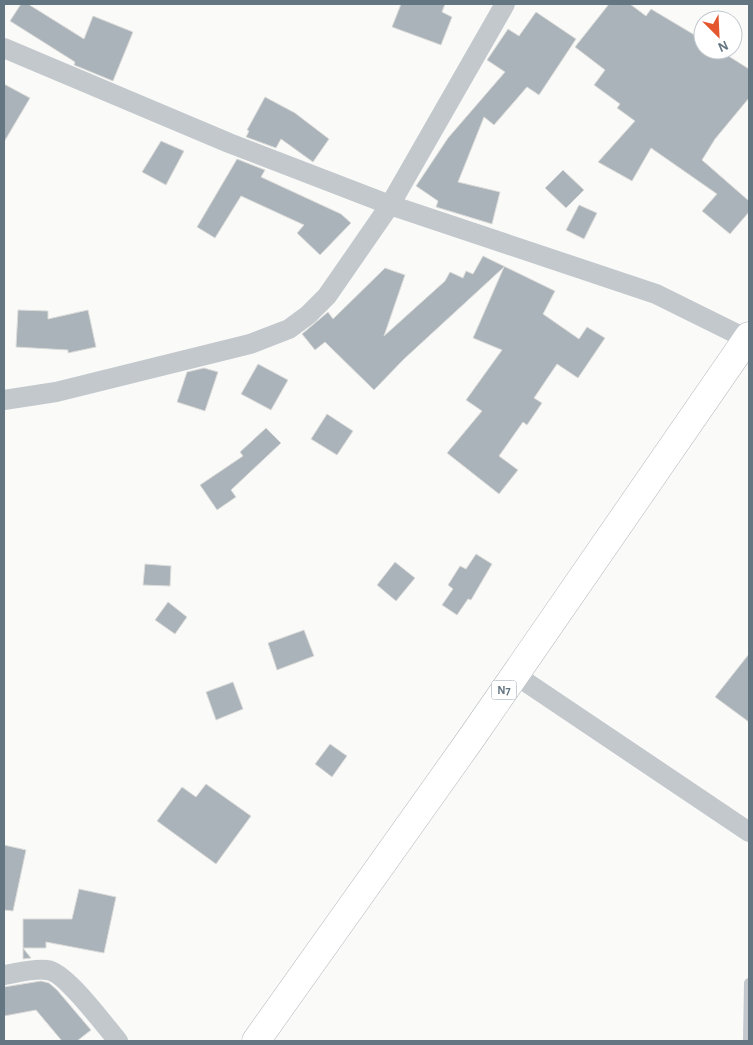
<svg xmlns="http://www.w3.org/2000/svg" width="753" height="1045" font-family="'Alegreya Sans',sans-serif">
	<rect width="100%" height="100%" fill="#fafaf8"/>
	<path fill="#aab3b9" stroke="#dcdcda" d="M 21,4 L 28,4 L 84,39 L 93,16 L 133,32 L 113,81 L 74,65 L 75,62 L 10,21 Z
		M 401,4 L 445,4 L 442,12 L 452,17 L 441,45 L 392,27 Z
		M 609,4 L 630,4 L 646,16 L 651,9 L 703,40 L 703,50 L 719,50 L 749,69 L 749,98 L 715,139 L 702,160 L 749,201 L 749,212 L 730,234 L 702,211 L 717,194 L 651,148 L 632,181 L 598,162 L 635,121 L 617,108 L 620,104 L 594,85 L 605,70 L 575,47 Z
		M 536,12 L 576,39 L 539,95 L 527,87 L 494,125 L 484,117 L 458,182 L 500,192 L 492,224 L 436,207 L 438,201 L 416,186 L 448,138 L 505,72 L 487,60 L 508,29 L 519,36 Z
		M 4,84 L 30,98 L 4,142 Z
		M 265,97 L 295,113 L 329,139 L 313,162 L 281,139 L 276,148 L 246,137 L 249,131 L 247,130 Z
		M 161,141 L 184,151 L 166,185 L 142,172 Z
		M 237,159 L 265,170 L 261,177 L 341,214 L 351,223 L 320,255 L 297,233 L 304,225 L 241,196 L 215,238 L 197,227 Z
		M 563,170 L 584,190 L 566,208 L 545,188 Z
		M 579,205 L 597,213 L 584,239 L 566,230 Z
		M 483,256 L 555,291 L 543,314 L 579,339 L 587,327 L 605,338 L 578,378 L 557,364 L 534,398 L 542,403 L 527,425 L 523,422 L 499,456 L 518,470 L 499,494 L 447,453 L 482,411 L 466,400 L 502,350 L 473,338 L 504,267 L 404,359 L 374,390 L 325,342 L 315,350 L 302,334 L 328,312 L 333,319 L 385,268 L 405,275 L 384,336 L 445,281 L 450,272 L 463,278 L 466,271 L 473,274 Z
		M 18,310 L 48,311 L 48,319 L 88,310 L 96,347 L 68,353 L 68,350 L 16,347 Z
		M 258,364 L 288,380 L 271,410 L 241,394 Z
		M 204,368 L 218,372 L 205,411 L 177,402 L 187,372 Z
		M 327,414 L 353,431 L 337,455 L 311,439 Z
		M 266,428 L 281,443 L 231,490 L 236,497 L 217,510 L 200,485 L 243,456 L 240,452 Z
		M 476,554 L 492,564 L 471,600 L 468,599 L 457,615 L 442,605 L 453,589 L 448,585 L 460,566 L 466,569 Z
		M 395,562 L 415,578 L 396,601 L 377,585 Z
		M 145,564 L 171,566 L 170,586 L 143,585 Z
		M 168,602 L 187,617 L 175,634 L 155,620 Z
		M 304,630 L 314,656 L 277,670 L 268,643 Z
		M 749,654 L 749,722 L 715,697 Z
		M 233,682 L 243,709 L 216,720 L 206,692 Z
		M 330,744 L 347,756 L 332,777 L 315,764 Z
		M 206,784 L 251,816 L 216,864 L 157,821 L 182,787 L 196,797 Z
		M 4,845 L 26,850 L 13,911 L 4,910 Z
		M 79,889 L 116,897 L 104,953 L 46,942 L 46,948 L 23,948 L 31,958 L 23,959 L 23,919 L 72,919 Z
		M 41,981 L 49,983 L 57,990 L 91,1030 L 77,1041 L 62,1041 L 36,1010 L 4,1016 L 4,987 Z"/>
	<g fill="none" stroke-linecap="round" stroke-linejoin="round">
		<g stroke="#b4b9bd" stroke-width="29">
			<path id="highway" d="M 256,1041 L 470,740 L 749,336"/>
		</g>
		<path stroke="#c3c8cc" stroke-width="10" d="M 748,1041 L 749,983"/>
		<path stroke="#c3c8cc" stroke-width="20" d="M 4,48 L 229,143 L 390,205 L 656,294 L 747,339
			M 4,400 L 56,392 L 250,344 L 289,329 L 308,315 L 327,296 L 390,205 L 505,4
			M 514,674 L 749,832
			M 4,975 C 17,973 33,968 47,970 C 65,971 105,1026 118,1041"/>
		<use href="#highway" stroke="#fff" stroke-width="28"/>
	</g>
	<g text-anchor="middle" dominant-baseline="central" stroke-width="5" stroke-linejoin="round" paint-order="stroke">
		<rect fill="#fff" stroke="#939fa8" stroke-width="1" x="491.5" y="680.5" width="25" height="19" rx="4"/>
		<g font-size="12" font-weight="bold" fill="#657683">
			<text x="504" y="690">N7</text>
		</g>
	</g>
	<rect width="753" height="1045" fill="none" stroke="#657683" stroke-width="10"/>
	<g transform="translate(718 35) rotate(156)"><circle r="24" fill="#ffffff" stroke="#c1c8cd"/>
	<path d="M0-4L9 19L0 12L-9 19Z" fill="#e4572e"/>
	<text y="-8" font-size="14" font-weight="bold" text-anchor="middle" fill="#657683">N</text>
	</g>
</svg>
